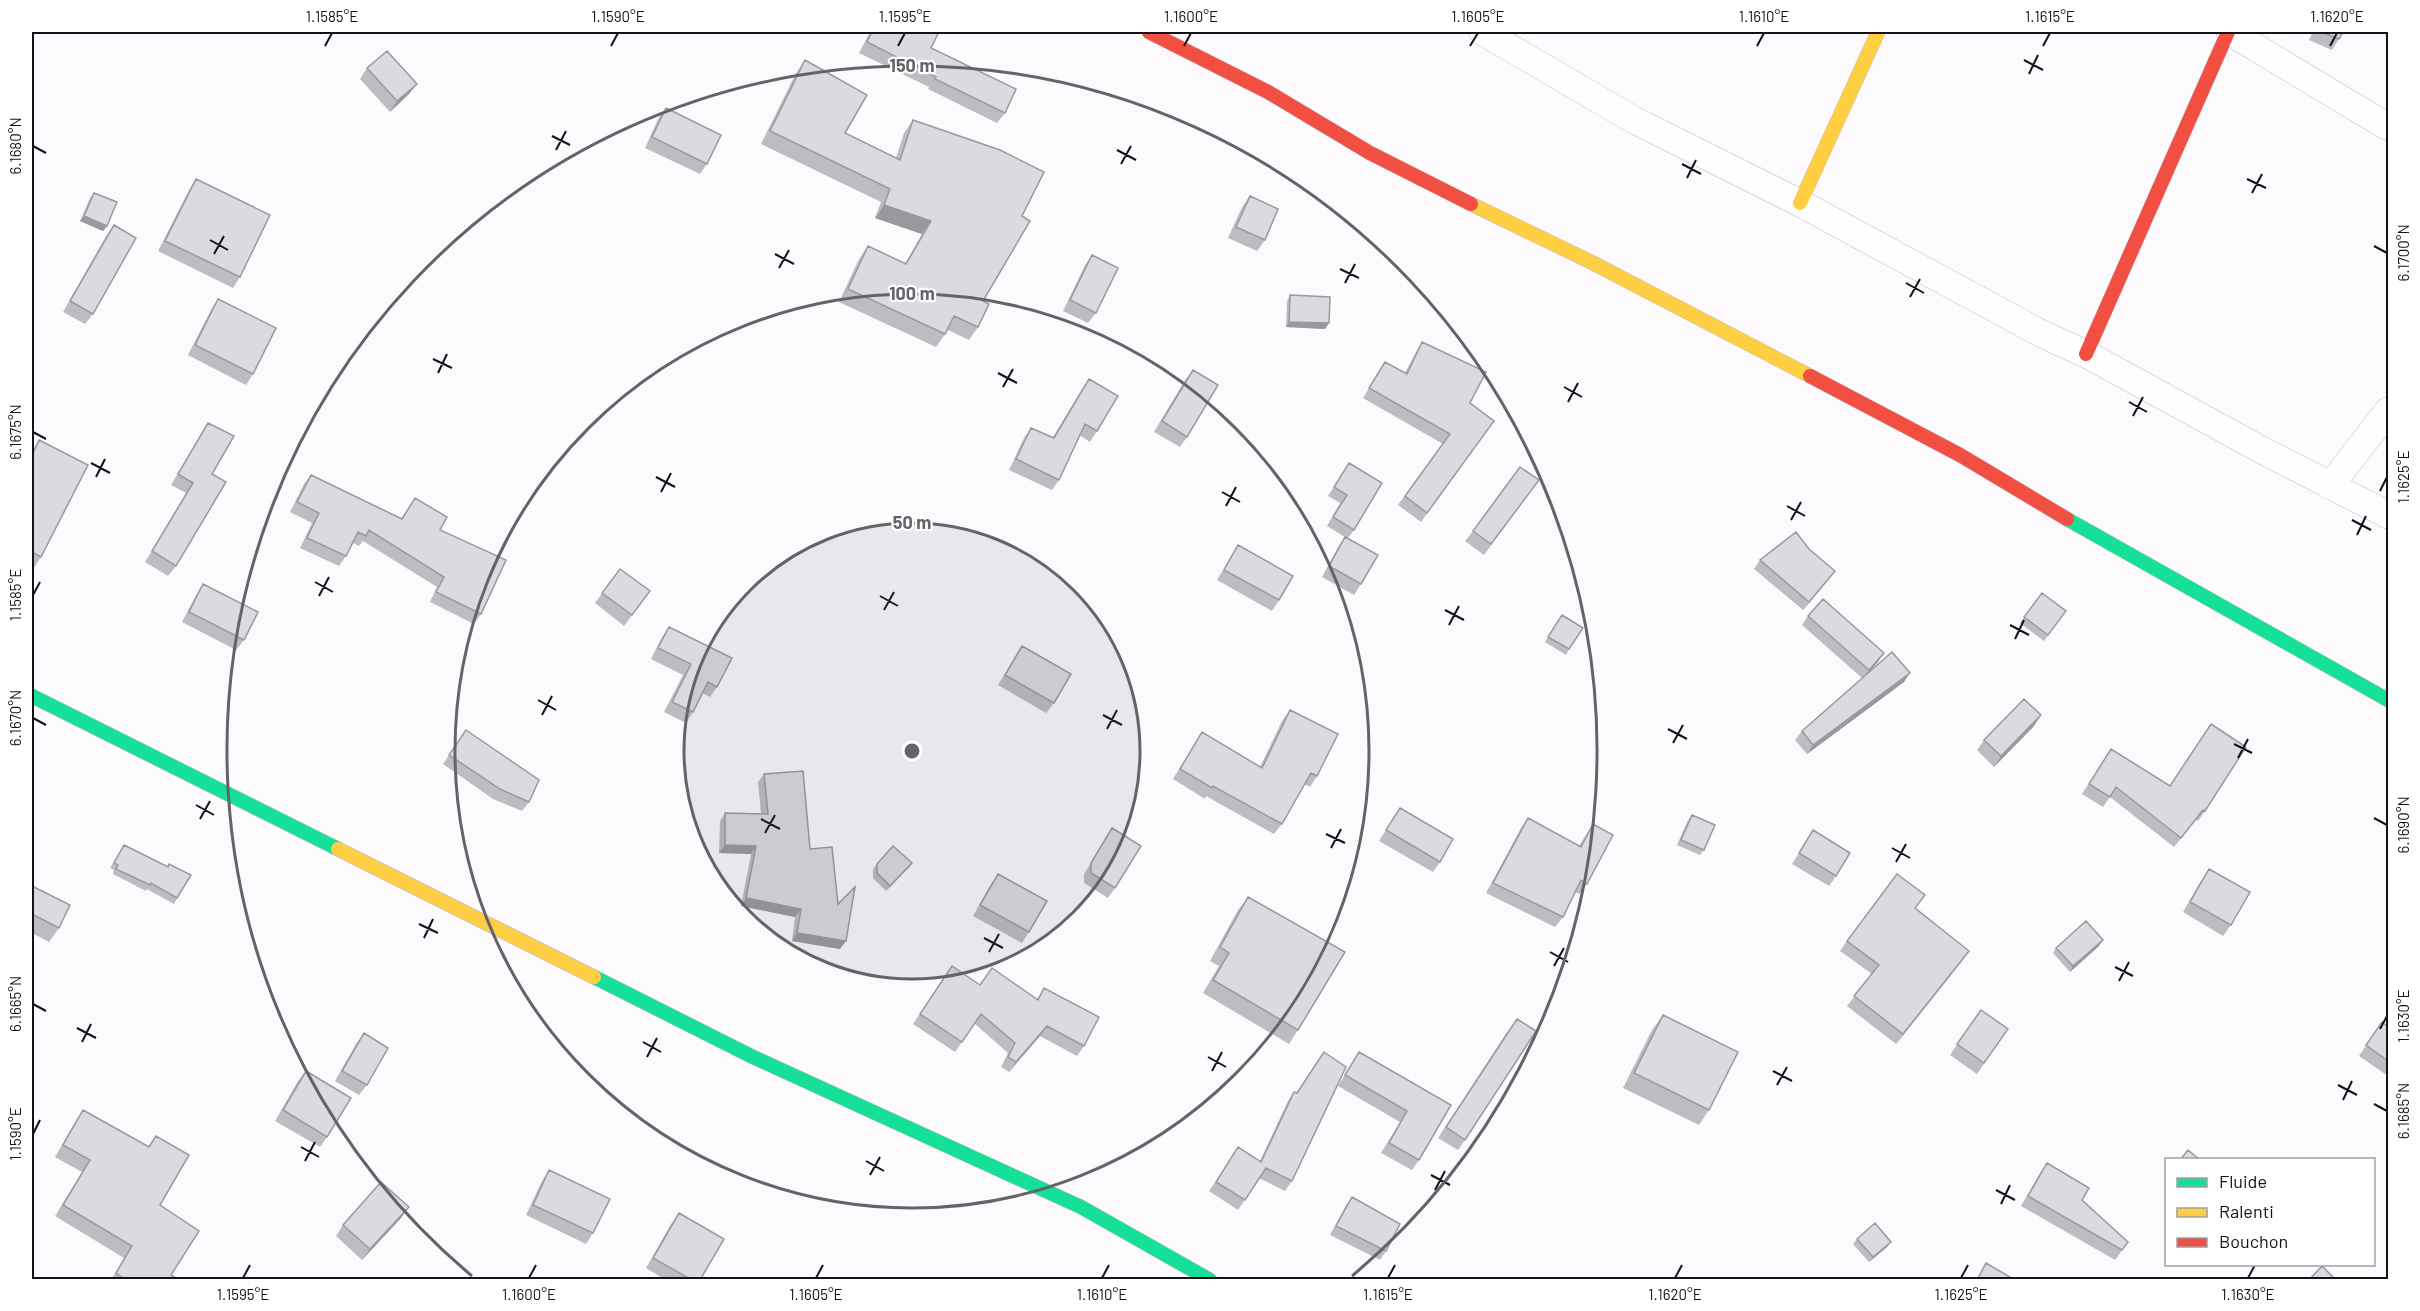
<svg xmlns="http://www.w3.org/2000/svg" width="2420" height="1311" font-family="Barlow,sans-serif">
	<rect width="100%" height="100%" fill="#fcfafd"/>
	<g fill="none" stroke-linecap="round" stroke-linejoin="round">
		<g stroke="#c1bec3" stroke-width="28">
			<path id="street" d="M 1483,32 L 1634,120 L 1800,203 L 2042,334 L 2086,354 L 2258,448 L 2388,515
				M 2230,32 L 2388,127
				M 2330,486 L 2388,411"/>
		</g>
		<g stroke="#c1bec3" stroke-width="15">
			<path id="fast" d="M 2067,519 L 2388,700
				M 32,696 L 338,849
				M 594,977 L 753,1057 L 1081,1207 L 1210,1280"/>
		</g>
		<g stroke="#c1bec3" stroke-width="15">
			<path id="slow" d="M 1800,203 L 1878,32
				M 1471,204 L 1593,263 L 1810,376
				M 338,849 L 594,977"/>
		</g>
		<g stroke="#c1bec3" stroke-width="15">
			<path id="jam" d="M 1149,32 L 1268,92 L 1370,153 L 1471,204
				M 2086,354 L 2228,32
				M 1810,376 L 1960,455 L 2067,519"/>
		</g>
		<use href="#street" stroke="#fffeff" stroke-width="27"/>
		<use href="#fast" stroke="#16e098" stroke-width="14"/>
		<use href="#slow" stroke="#ffcf43" stroke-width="14"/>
		<use href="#jam" stroke="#f24e42" stroke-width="14"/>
	</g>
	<path fill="#bebbc1" d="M 870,32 L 939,32 L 931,48 L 1005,113 L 997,123 L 928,89 L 929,87 L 859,53 Z
		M 2313,32 L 2343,32 L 2339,39 L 2332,50 L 2309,40 Z
		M 805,60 L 845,133 L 896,158 L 904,133 L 913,120 L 1022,216 L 983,301 L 978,327 L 969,340 L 948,330 L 936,347 L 839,302 L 859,259 L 868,246 L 905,264 L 922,234 L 875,218 L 881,202 L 761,144 L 796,73 Z
		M 367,68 L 409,94 L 390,112 L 360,79 Z
		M 666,108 L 707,164 L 700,174 L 645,148 L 658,119 Z
		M 196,179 L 240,277 L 233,288 L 158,251 L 189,190 Z
		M 94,193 L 107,226 L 103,231 L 80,221 L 90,198 Z
		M 1250,196 L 1265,240 L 1257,251 L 1228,238 L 1242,207 Z
		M 114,225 L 93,314 L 85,324 L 63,312 L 106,236 Z
		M 1092,255 L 1096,313 L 1088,323 L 1063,311 L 1085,265 Z
		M 1290,295 L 1329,323 L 1325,329 L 1286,327 L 1287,301 Z
		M 218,299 L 253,374 L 246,385 L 188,355 L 211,310 Z
		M 1422,342 L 1470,403 L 1494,421 L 1421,522 L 1398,505 L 1443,444 L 1363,398 L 1385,362 L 1405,373 L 1416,352 Z
		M 1193,370 L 1187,437 L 1180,447 L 1154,432 L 1185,380 Z
		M 1089,379 L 1097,431 L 1090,442 L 1079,435 L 1059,480 L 1052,490 L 1009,470 L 1024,438 L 1031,428 L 1053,437 L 1082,389 Z
		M 208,423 L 212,474 L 176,566 L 168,576 L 145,562 L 186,493 L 171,485 L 201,434 Z
		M 39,440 L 41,557 L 32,571 L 32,451 Z
		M 1349,463 L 1354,530 L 1348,538 L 1361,584 L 1354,595 L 1322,577 L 1338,547 L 1345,537 L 1327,526 L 1340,503 L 1328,496 Z
		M 311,475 L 401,519 L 415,498 L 440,530 L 481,614 L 474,624 L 430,602 L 437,587 L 363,541 L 359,546 L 353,543 L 346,556 L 339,566 L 300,548 L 312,523 L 290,512 L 304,484 Z
		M 1539,480 L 1484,555 L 1465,541 L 1473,531 Z
		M 1238,545 L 1279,600 L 1272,611 L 1217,580 L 1231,556 Z
		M 1760,560 L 1829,579 L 1803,610 L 1754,569 Z
		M 620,569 L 650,591 L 624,626 L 595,603 Z
		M 203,584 L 244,640 L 236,650 L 182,622 L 196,595 Z
		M 2042,593 L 2066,611 L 2044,641 L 2020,623 Z
		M 1808,616 L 1884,653 L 1870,671 L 1904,682 L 1807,754 L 1795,740 L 1802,731 L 1862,678 L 1802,625 Z
		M 1558,620 L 1569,649 L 1566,655 L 1545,642 Z
		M 669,627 L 717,687 L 710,697 L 702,693 L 693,712 L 686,723 L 664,712 L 683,675 L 651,659 L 662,637 Z
		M 1022,646 L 1054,703 L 1046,713 L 998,685 Z
		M 1290,710 L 1317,776 L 1310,787 L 1304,784 L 1282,824 L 1274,834 L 1206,796 L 1205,799 L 1173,779 L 1202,732 L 1260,767 L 1282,721 Z
		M 2034,726 L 1994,767 L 1977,750 L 1984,740 Z
		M 466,730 L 529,802 L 522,811 L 493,799 L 443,764 Z
		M 2111,749 L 2205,811 L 2198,821 L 2196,820 L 2174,847 L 2110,797 L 2103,807 L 2082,794 Z
		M 764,774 L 810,849 L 840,949 L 792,941 L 795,917 L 741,906 L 751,854 L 719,853 L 720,821 L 725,813 L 761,814 L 758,782 Z
		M 1400,808 L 1440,862 L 1433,872 L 1379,841 Z
		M 1692,815 L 1704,850 L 1700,855 L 1677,845 L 1688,820 Z
		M 1528,818 L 1579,846 L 1593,824 L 1587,884 L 1579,894 L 1575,892 L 1563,917 L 1555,927 L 1486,893 L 1521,828 Z
		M 1112,828 L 1115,888 L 1108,898 L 1084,883 L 1084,874 Z
		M 1813,830 L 1836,876 L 1829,886 L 1792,864 Z
		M 124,845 L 177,898 L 174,904 L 147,889 L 146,891 L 113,874 L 114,870 L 110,868 Z
		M 912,863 L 908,868 L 886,891 L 873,878 L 873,869 L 877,864 Z
		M 2209,869 L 2231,925 L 2223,936 L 2183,912 L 2202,879 Z
		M 998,874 L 1029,932 L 1022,943 L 973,916 L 991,884 Z
		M 32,886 L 59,928 L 49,942 L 32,933 Z
		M 1248,897 L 1298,1030 L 1289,1044 L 1203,993 L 1219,966 L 1210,961 L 1238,910 Z
		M 1915,909 L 1969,951 L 1896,1044 L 1847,1006 L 1872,974 L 1840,951 L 1847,941 Z
		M 2099,946 L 2070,972 L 2053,953 L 2056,948 Z
		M 952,966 L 980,985 L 1037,999 L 1044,988 L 1084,1046 L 1077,1056 L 1040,1036 L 1009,1072 L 1001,1067 L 1008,1053 L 975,1024 L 955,1052 L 913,1024 Z
		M 1981,1010 L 2008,1029 L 1977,1074 L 1950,1055 Z
		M 1663,1015 L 1709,1110 L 1699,1125 L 1623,1088 L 1652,1030 Z
		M 2382,1022 L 2388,1027 L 2388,1076 L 2359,1056 Z
		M 1509,1029 L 1465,1140 L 1458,1150 L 1438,1138 Z
		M 364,1033 L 367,1085 L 359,1095 L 335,1081 L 356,1044 Z
		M 1359,1052 L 1451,1105 L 1419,1160 L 1412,1170 L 1381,1153 L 1400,1122 L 1338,1086 Z
		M 306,1071 L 327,1137 L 320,1147 L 275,1121 L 298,1081 Z
		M 1294,1092 L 1292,1181 L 1285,1191 L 1259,1178 L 1238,1210 L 1209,1191 L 1232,1157 L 1260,1161 L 1288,1101 Z
		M 83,1110 L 148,1147 L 156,1136 L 160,1205 L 171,1275 L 175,1280 L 111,1280 L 124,1258 L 55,1216 L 82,1172 L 55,1157 L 75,1122 Z
		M 2047,1163 L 2082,1200 L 2128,1242 L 2115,1260 L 2021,1206 L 2040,1173 Z
		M 549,1170 L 593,1233 L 586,1244 L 526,1215 L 542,1181 Z
		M 1352,1197 L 1386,1251 L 1380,1260 L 1330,1235 L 1346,1205 Z
		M 409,1207 L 401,1218 L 362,1260 L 336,1236 L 343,1225 Z
		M 679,1213 L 700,1280 L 666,1280 L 646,1268 L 671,1224 Z
		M 1857,1239 L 1887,1247 L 1869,1262 L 1853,1244 Z"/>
	<path fill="#9b989d" d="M 417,84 L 409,94 L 390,112 L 397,101 Z
		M 884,205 L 931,221 L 922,234 L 875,218 Z
		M 84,216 L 107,226 L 103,231 L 80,221 Z
		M 1289,322 L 1329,323 L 1325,329 L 1286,327 Z
		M 1835,571 L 1829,579 L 1803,610 L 1809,602 Z
		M 1884,653 L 1878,662 L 1863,679 L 1869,670 Z
		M 1910,673 L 1904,682 L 1807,754 L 1813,745 Z
		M 2041,715 L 2034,726 L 1994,767 L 2001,756 Z
		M 725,845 L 756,846 L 751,854 L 719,853 Z
		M 912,863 L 908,868 L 886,891 L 890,886 Z
		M 746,898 L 801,909 L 795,917 L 741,906 Z
		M 797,933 L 846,941 L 840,949 L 792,941 Z
		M 2103,940 L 2099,946 L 2070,972 L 2073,966 Z
		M 1969,951 L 1962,961 L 1896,1044 L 1903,1034 Z
		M 1047,1026 L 1040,1036 L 1009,1072 L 1016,1062 Z
		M 409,1207 L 401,1218 L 362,1260 L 370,1249 Z
		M 1891,1242 L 1887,1247 L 1869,1262 L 1873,1257 Z"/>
	<path fill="#ddd9e0" stroke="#9b989d" stroke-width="1.5" d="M 872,32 L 939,32 L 931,48 L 1016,89 L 1005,113 L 935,79 L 936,77 L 867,42 Z
		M 2322,32 L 2343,32 L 2339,39 Z
		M 387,51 L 417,84 L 397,101 L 367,68 Z
		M 805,60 L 867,95 L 845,133 L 900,160 L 913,120 L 1000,150 L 1044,172 L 1022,216 L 1030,221 L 983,301 L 989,304 L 978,327 L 954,316 L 945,334 L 848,289 L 868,246 L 906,264 L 931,221 L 884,205 L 890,189 L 770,131 Z
		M 666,108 L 721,135 L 707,164 L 652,137 Z
		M 196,179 L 270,215 L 240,277 L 165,241 Z
		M 94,193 L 117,202 L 107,226 L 84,216 Z
		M 1250,196 L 1278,209 L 1265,240 L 1236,227 Z
		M 114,225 L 136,238 L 93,314 L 70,301 Z
		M 1092,255 L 1118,268 L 1096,313 L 1070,300 Z
		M 1290,295 L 1330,297 L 1329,323 L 1289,322 Z
		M 218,299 L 276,328 L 253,374 L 195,345 Z
		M 1422,342 L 1486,372 L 1470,403 L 1494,421 L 1427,513 L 1405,496 L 1450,434 L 1369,388 L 1385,362 L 1407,374 Z
		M 1193,370 L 1218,385 L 1187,437 L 1162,421 Z
		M 1089,379 L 1118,396 L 1097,431 L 1085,424 L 1059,480 L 1016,459 L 1031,428 L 1054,438 Z
		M 208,423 L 234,436 L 212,474 L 226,482 L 176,566 L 152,551 L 193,483 L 178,474 Z
		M 39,440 L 88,465 L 41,557 L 32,552 L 32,456 Z
		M 1349,463 L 1382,483 L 1354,530 L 1333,517 L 1347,495 L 1334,487 Z
		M 1520,467 L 1539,480 L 1491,544 L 1473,531 Z
		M 311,475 L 402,519 L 415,498 L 447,517 L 440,530 L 506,560 L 481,614 L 436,592 L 444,577 L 369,530 L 366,536 L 358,532 L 346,556 L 307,538 L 319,513 L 297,502 Z
		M 1796,532 L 1809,549 L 1835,571 L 1809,602 L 1760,560 Z
		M 1345,537 L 1378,555 L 1361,584 L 1329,566 Z
		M 1238,545 L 1293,576 L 1279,600 L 1224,570 Z
		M 620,569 L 650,591 L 632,615 L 602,593 Z
		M 203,584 L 258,612 L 244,640 L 189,612 Z
		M 2042,593 L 2066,611 L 2048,635 L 2024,617 Z
		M 1823,599 L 1884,653 L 1869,670 L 1808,616 Z
		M 1562,615 L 1583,628 L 1569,649 L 1548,637 Z
		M 669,627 L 732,658 L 717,687 L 708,682 L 693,712 L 672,702 L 691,664 L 658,648 Z
		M 1022,646 L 1071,674 L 1054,703 L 1005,675 Z
		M 1892,652 L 1910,673 L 1813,745 L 1802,731 Z
		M 2024,699 L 2041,715 L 2001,756 L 1984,740 Z
		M 1290,710 L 1338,734 L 1317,776 L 1311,773 L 1282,824 L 1213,786 L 1212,788 L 1180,769 L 1202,732 L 1262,768 Z
		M 2211,724 L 2246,747 L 2205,811 L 2203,810 L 2181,838 L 2116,787 L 2110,797 L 2089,784 L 2111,749 L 2170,786 Z
		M 466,730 L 539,780 L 529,802 L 500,789 L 449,755 Z
		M 803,771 L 810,849 L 832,847 L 838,904 L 855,887 L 846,941 L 797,933 L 801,909 L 746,898 L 756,846 L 725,845 L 725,813 L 768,814 L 764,774 Z
		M 1400,808 L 1453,839 L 1440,862 L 1386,830 Z
		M 1692,815 L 1715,825 L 1704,850 L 1681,840 Z
		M 1528,818 L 1581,847 L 1593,824 L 1613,835 L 1587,884 L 1581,880 L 1563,917 L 1493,883 Z
		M 1112,828 L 1141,846 L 1115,888 L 1091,873 L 1091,863 Z
		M 1813,830 L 1850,853 L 1836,876 L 1799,853 Z
		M 124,845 L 168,867 L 169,864 L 191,875 L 177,898 L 151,883 L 150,885 L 116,869 L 118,865 L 114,863 Z
		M 893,846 L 912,863 L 890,886 L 877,873 L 877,864 Z
		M 2209,869 L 2250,892 L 2231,925 L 2190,902 Z
		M 998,874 L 1047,901 L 1029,932 L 980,905 Z
		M 1897,874 L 1925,895 L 1915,908 L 1969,951 L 1903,1034 L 1854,996 L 1879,965 L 1847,941 Z
		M 32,886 L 70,905 L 59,928 L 32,914 Z
		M 1248,897 L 1345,952 L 1298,1030 L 1213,980 L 1229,953 L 1220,947 Z
		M 2086,921 L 2103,940 L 2073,966 L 2056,948 Z
		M 952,966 L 980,985 L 992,968 L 1038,1000 L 1044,988 L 1099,1017 L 1084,1046 L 1047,1026 L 1016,1062 L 1008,1057 L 1015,1043 L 981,1014 L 962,1042 L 920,1014 Z
		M 1981,1010 L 2008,1029 L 1984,1063 L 1957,1044 Z
		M 1663,1015 L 1738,1052 L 1709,1110 L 1634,1073 Z
		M 1517,1019 L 1536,1031 L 1465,1140 L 1446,1127 Z
		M 2382,1022 L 2388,1027 L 2388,1061 L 2366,1045 Z
		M 364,1033 L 388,1048 L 367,1085 L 342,1071 Z
		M 1324,1052 L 1346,1067 L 1292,1181 L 1266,1168 L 1245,1200 L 1216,1182 L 1238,1147 L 1261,1162 L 1294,1092 L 1297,1093 Z
		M 1359,1052 L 1451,1105 L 1419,1160 L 1389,1143 L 1407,1111 L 1345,1075 Z
		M 306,1071 L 351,1098 L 327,1137 L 283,1110 Z
		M 83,1110 L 149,1147 L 156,1136 L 189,1155 L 160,1205 L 199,1231 L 171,1275 L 176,1278 L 175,1280 L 126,1280 L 116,1273 L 132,1246 L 63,1205 L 90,1160 L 63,1145 Z
		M 2188,1150 L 2200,1160 L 2180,1160 Z
		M 2047,1163 L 2089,1188 L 2082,1200 L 2128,1242 L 2122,1250 L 2028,1196 Z
		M 549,1170 L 610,1199 L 593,1233 L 533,1205 Z
		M 381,1182 L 409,1207 L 370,1249 L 343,1225 Z
		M 1352,1197 L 1400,1224 L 1386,1251 L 1336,1226 Z
		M 679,1213 L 724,1239 L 700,1280 L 692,1280 L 653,1258 Z
		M 1875,1223 L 1891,1242 L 1873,1257 L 1857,1239 Z
		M 1986,1263 L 2015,1280 L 1977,1280 Z
		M 2322,1266 L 2336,1280 L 2309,1280 Z"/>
	<path fill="none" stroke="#151019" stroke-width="2" d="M 325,46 L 332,33M 611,46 L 618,33M 898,46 L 905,33M 1184,46 L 1191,33M 1470,46 L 1478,33M 1757,46 L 1764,33M 2043,46 L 2050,33M 2330,46 L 2337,33M 2024,60 L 2043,70M 2029,74 L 2038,55M 552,136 L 570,145M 33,146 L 46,153M 556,150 L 566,131M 1117,150 L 1136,160M 1121,164 L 1131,146M 1682,164 L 1701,174M 1687,178 L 1696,160M 2247,179 L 2266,188M 2252,193 L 2262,174M 210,240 L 228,250M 2374,246 L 2387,253M 214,254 L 224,236M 775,254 L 794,264M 779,268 L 789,250M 1340,269 L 1359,278M 1345,283 L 1355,264M 1906,283 L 1924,293M 1910,297 L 1920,279M 433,359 L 452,368M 438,373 L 447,354M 998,373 L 1017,383M 1003,387 L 1013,369M 1564,387 L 1582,397M 1568,402 L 1578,383M 2129,402 L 2147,412M 2133,416 L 2143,397M 33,432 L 46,439M 91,463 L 110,473M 96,477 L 105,459M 656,477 L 675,487M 2380,491 L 2387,477M 661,492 L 671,473M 1222,492 L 1240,502M 1226,506 L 1236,487M 1787,506 L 1805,516M 1791,520 L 1801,502M 2352,520 L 2371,530M 2357,535 L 2366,516M 315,582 L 333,592M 33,595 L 40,582M 319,596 L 329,577M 880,596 L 898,606M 884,610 L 894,592M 1445,610 L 1464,620M 1449,625 L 1459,606M 2010,625 L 2029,635M 2015,639 L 2024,620M 538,700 L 556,710M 542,715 L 552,696M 1103,715 L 1122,725M 33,718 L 46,725M 1107,729 L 1117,710M 1668,729 L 1687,739M 1673,743 L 1683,725M 2234,744 L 2252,753M 2238,758 L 2248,739M 196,805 L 214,815M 2374,818 L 2387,825M 200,819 L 210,801M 761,819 L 780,829M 765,833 L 775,815M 1326,834 L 1345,843M 1331,848 L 1341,829M 1892,848 L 1910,858M 1896,862 L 1906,844M 419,924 L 438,933M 424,938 L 433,919M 984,938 L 1003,948M 989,952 L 999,934M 1550,952 L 1568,962M 1554,966 L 1564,948M 2115,967 L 2133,976M 2119,981 L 2129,962M 33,1004 L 46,1011M 77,1028 L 96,1038M 2380,1029 L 2387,1016M 82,1042 L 91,1024M 643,1042 L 661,1052M 647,1057 L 657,1038M 1208,1057 L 1226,1067M 1212,1071 L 1222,1052M 1773,1071 L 1792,1081M 1777,1085 L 1787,1067M 2338,1085 L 2357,1095M 2343,1100 L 2352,1081M 2374,1104 L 2387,1111M 33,1134 L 40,1120M 301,1147 L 319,1157M 305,1161 L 315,1142M 866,1161 L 884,1171M 870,1175 L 880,1157M 1431,1175 L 1450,1185M 1435,1190 L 1445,1171M 1996,1190 L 2015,1200M 2001,1204 L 2010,1185M 243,1278 L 250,1265M 529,1278 L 536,1265M 816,1278 L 823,1265M 1102,1278 L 1109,1265M 1388,1278 L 1395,1265M 1675,1278 L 1682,1265M 1961,1278 L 1968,1265M 2248,1278 L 2255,1265"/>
	<circle cx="912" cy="751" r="228" fill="#666269" fill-opacity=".12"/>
	<g fill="none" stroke="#666269" stroke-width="3">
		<circle cx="912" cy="751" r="228"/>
		<circle cx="912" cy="751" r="457"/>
		<path d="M472 1276A685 685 0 1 1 1352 1276"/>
	</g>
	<circle cx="912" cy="751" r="9" fill="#666269" stroke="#fff" stroke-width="3"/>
	<g font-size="18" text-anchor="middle" font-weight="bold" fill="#666269" stroke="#fff" stroke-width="4.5" stroke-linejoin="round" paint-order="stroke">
		<text x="912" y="72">150 m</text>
		<text x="912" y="300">100 m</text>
		<text x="912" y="529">50 m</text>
	</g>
	<rect width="2420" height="1311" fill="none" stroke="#ffffff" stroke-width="66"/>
	<rect x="2165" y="1158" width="210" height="108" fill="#ffffff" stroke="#a19fa3" stroke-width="1.5"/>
	<rect x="2177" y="1178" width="30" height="9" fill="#16e098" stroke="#a19fa3" stroke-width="1.5"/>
	<text x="2219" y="1188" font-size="18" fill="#151019">Fluide</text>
	<rect x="2177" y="1208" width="30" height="9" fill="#ffcf43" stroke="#a19fa3" stroke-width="1.5"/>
	<text x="2219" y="1218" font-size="18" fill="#151019">Ralenti</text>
	<rect x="2177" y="1238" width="30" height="9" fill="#f24e42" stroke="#a19fa3" stroke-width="1.5"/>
	<text x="2219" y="1248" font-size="18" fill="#151019">Bouchon</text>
	<rect x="33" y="33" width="2354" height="1245" fill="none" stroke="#151019" stroke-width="2"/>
	<g font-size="15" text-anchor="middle" fill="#151019">
		<text x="332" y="22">1.1585°E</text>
		<text x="618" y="22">1.1590°E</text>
		<text x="905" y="22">1.1595°E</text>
		<text x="1191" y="22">1.1600°E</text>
		<text x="1478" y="22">1.1605°E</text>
		<text x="1764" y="22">1.1610°E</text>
		<text x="2050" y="22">1.1615°E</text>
		<text x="2337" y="22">1.1620°E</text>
		<text transform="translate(16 146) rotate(-90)" y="5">6.1680°N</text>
		<text transform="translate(2404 253) rotate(-90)" y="5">6.1700°N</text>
		<text transform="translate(16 432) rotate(-90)" y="5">6.1675°N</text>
		<text transform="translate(2404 477) rotate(-90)" y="5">1.1625°E</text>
		<text transform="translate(16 595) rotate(-90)" y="5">1.1585°E</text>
		<text transform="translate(16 718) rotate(-90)" y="5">6.1670°N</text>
		<text transform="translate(2404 825) rotate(-90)" y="5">6.1690°N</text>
		<text transform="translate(16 1004) rotate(-90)" y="5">6.1665°N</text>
		<text transform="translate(2404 1016) rotate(-90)" y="5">1.1630°E</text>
		<text transform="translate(2404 1111) rotate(-90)" y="5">6.1685°N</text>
		<text transform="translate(16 1134) rotate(-90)" y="5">1.1590°E</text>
		<text x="243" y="1300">1.1595°E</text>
		<text x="529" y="1300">1.1600°E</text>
		<text x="816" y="1300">1.1605°E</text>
		<text x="1102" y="1300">1.1610°E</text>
		<text x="1388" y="1300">1.1615°E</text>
		<text x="1675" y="1300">1.1620°E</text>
		<text x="1961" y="1300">1.1625°E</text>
		<text x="2248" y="1300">1.1630°E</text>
	</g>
</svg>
